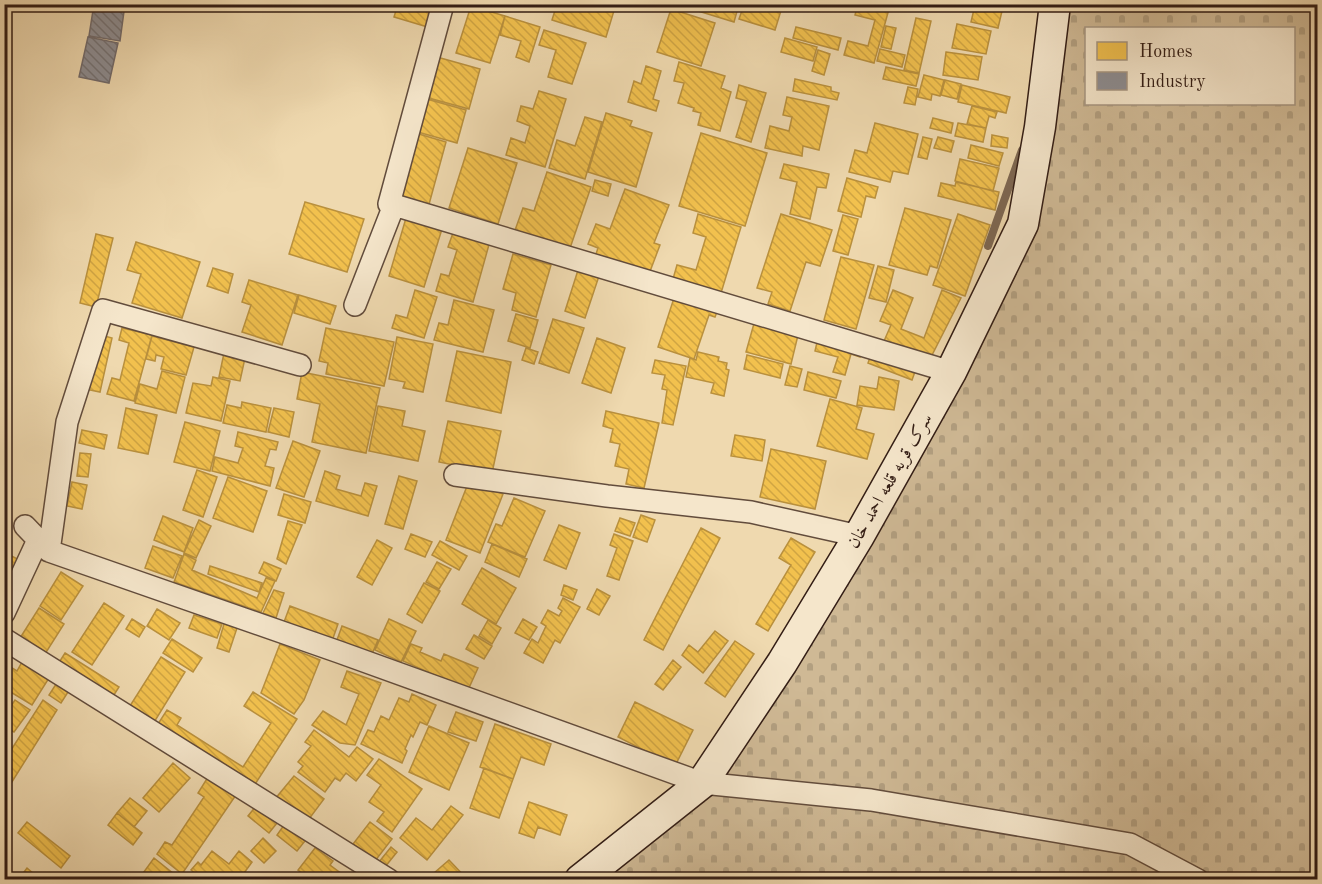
<svg xmlns="http://www.w3.org/2000/svg" width="1322" height="884" font-family="'Old Standard TT',Amiri,serif">
	<defs>
		<pattern id="cemetery-stones" width="16" height="16" patternUnits="userSpaceOnUse" patternTransform="scale(1.5)"><rect width="16" height="16" fill="#cfb995"/><path d="M2 7V4a2 2 0 0 1 4 0v3zM10 15v-3a2 2 0 0 1 4 0v3z" fill="#b29f80"/></pattern>
		<pattern id="homes-back-hatch" width="6" height="6" patternUnits="userSpaceOnUse" patternTransform="scale(1.5)"><rect width="6" height="6" fill="#f2c14e"/><path d="M-1 5l2 2M0 0l6 6M5-1l2 2" fill="none" stroke="#d0a543"/></pattern>
		<pattern id="industry-back-hatch" width="6" height="6" patternUnits="userSpaceOnUse" patternTransform="scale(1.5)"><rect width="6" height="6" fill="#8d8d92"/><path d="M-1 5l2 2M0 0l6 6M5-1l2 2" fill="none" stroke="#747376"/></pattern>
	</defs>
	<rect width="100%" height="100%" fill="#efd9af"/>
	<filter id="stains"><feTurbulence type="fractalNoise" baseFrequency=".00333" numOctaves="4"/><feColorMatrix values="0 0 0 0 .2 0 0 0 0 .09 0 0 0 0 .02 0 0 0 .5 -.17"/></filter>
	<radialGradient id="worn" r=".72"><stop offset=".6" stop-color="#630" stop-opacity="0"/><stop offset="1" stop-color="#630" stop-opacity=".3"/></radialGradient>
	<path fill="url(#cemetery-stones)" stroke="#816b55" stroke-width="1.5" fill-rule="evenodd" d="M 1055,5 L 1317,5 L 1317,879 L 580,880 L 702,783 L 1023,224 ZM 1086,28 L 1294,28 L 1294,104 L 1086,104 Z"/>
	<path fill="url(#homes-back-hatch)" stroke="#b9903d" stroke-width="1.5" d="M 398,4 L 438,4 L 431,28 L 394,17 Z
		M 557,4 L 616,4 L 606,37 L 552,20 Z
		M 700,4 L 739,4 L 734,22 L 698,11 Z
		M 757,4 L 783,4 L 775,30 L 739,19 L 744,5 L 756,9 Z
		M 858,4 L 871,4 L 889,9 L 874,63 L 844,55 L 848,41 L 868,46 L 875,20 L 855,15 Z
		M 975,5 L 1002,11 L 998,28 L 971,22 Z
		M 471,6 L 505,16 L 490,63 L 456,53 Z
		M 671,9 L 715,23 L 701,66 L 657,52 Z
		M 505,16 L 540,27 L 529,62 L 516,57 L 521,41 L 500,35 Z
		M 916,18 L 931,21 L 919,73 L 904,70 Z
		M 957,24 L 991,31 L 986,54 L 952,48 Z
		M 886,26 L 896,28 L 891,49 L 881,47 Z
		M 796,27 L 841,38 L 838,50 L 793,38 Z
		M 544,30 L 586,43 L 572,84 L 548,77 L 556,50 L 539,45 Z
		M 785,38 L 817,47 L 813,61 L 781,52 Z
		M 880,49 L 905,55 L 902,67 L 877,61 Z
		M 818,50 L 830,54 L 824,75 L 812,71 Z
		M 946,52 L 982,57 L 978,80 L 943,75 Z
		M 437,57 L 480,69 L 469,109 L 425,97 Z
		M 679,62 L 725,76 L 721,88 L 731,92 L 720,131 L 698,125 L 701,113 L 693,111 L 694,108 L 678,103 L 684,83 L 674,81 Z
		M 646,66 L 661,71 L 653,99 L 659,101 L 656,111 L 628,102 L 634,81 L 641,84 Z
		M 886,67 L 919,74 L 916,86 L 883,79 Z
		M 924,75 L 944,80 L 940,96 L 932,94 L 931,100 L 918,97 Z
		M 795,79 L 831,87 L 831,91 L 839,93 L 837,100 L 793,91 Z
		M 945,80 L 961,84 L 957,99 L 941,95 Z
		M 739,85 L 766,93 L 751,142 L 736,137 L 747,101 L 736,98 Z
		M 962,85 L 1010,97 L 1006,113 L 958,102 Z
		M 908,87 L 918,89 L 915,105 L 904,103 Z
		M 539,91 L 566,99 L 545,167 L 506,155 L 511,138 L 525,143 L 530,126 L 517,121 L 521,106 L 533,109 Z
		M 787,97 L 829,106 L 819,150 L 803,146 L 802,156 L 765,148 L 770,126 L 789,131 L 792,117 L 783,115 Z
		M 423,98 L 466,110 L 457,143 L 414,131 Z
		M 972,106 L 997,112 L 995,118 L 989,116 L 986,128 L 967,124 Z
		M 606,113 L 632,121 L 630,126 L 652,133 L 636,187 L 588,172 Z
		M 585,117 L 602,122 L 585,179 L 549,168 L 557,140 L 575,146 Z
		M 933,118 L 953,123 L 951,133 L 930,128 Z
		M 875,123 L 918,134 L 908,174 L 893,171 L 890,182 L 849,172 L 855,150 L 867,153 Z
		M 958,123 L 986,128 L 983,142 L 955,136 Z
		M 412,132 L 446,142 L 428,208 L 393,199 Z
		M 701,133 L 767,153 L 745,226 L 679,206 Z
		M 992,135 L 1008,138 L 1007,148 L 991,146 Z
		M 923,137 L 932,139 L 927,159 L 918,157 Z
		M 938,137 L 954,141 L 951,152 L 934,148 Z
		M 971,145 L 1003,153 L 999,166 L 968,158 Z
		M 468,148 L 517,163 L 498,224 L 449,208 Z
		M 960,159 L 999,168 L 993,191 L 955,181 Z
		M 784,164 L 829,174 L 826,188 L 817,187 L 810,219 L 790,214 L 797,182 L 780,178 Z
		M 547,172 L 591,187 L 569,251 L 514,233 L 523,208 L 534,211 Z
		M 847,178 L 878,187 L 875,198 L 866,196 L 861,217 L 838,211 Z
		M 595,180 L 611,184 L 608,196 L 592,191 Z
		M 956,182 L 999,192 L 995,210 L 938,196 L 941,183 L 955,186 Z
		M 625,189 L 669,205 L 654,243 L 660,245 L 649,274 L 596,254 L 598,248 L 588,244 L 596,224 L 610,229 Z
		M 305,202 L 364,219 L 347,272 L 289,254 Z
		M 905,208 L 951,220 L 937,268 L 930,266 L 927,275 L 889,265 Z
		M 698,214 L 741,227 L 721,293 L 673,279 L 677,265 L 696,270 L 706,237 L 693,233 Z
		M 781,214 L 832,230 L 820,266 L 806,262 L 790,311 L 768,304 L 772,292 L 757,288 Z
		M 958,214 L 990,225 L 965,296 L 933,285 Z
		M 843,215 L 858,219 L 848,255 L 833,251 Z
		M 406,218 L 442,229 L 424,287 L 389,276 Z
		M 454,230 L 490,241 L 473,302 L 436,291 L 441,274 L 449,276 L 457,250 L 448,247 Z
		M 96,234 L 113,238 L 96,307 L 80,303 Z
		M 136,242 L 200,262 L 182,318 L 132,303 L 141,274 L 127,270 Z
		M 513,254 L 551,265 L 536,317 L 512,310 L 516,293 L 503,289 Z
		M 841,257 L 874,265 L 856,329 L 824,320 Z
		M 878,266 L 894,270 L 886,302 L 869,298 Z
		M 579,267 L 600,273 L 585,318 L 565,311 Z
		M 213,268 L 233,274 L 228,293 L 207,286 Z
		M 249,280 L 298,295 L 282,345 L 242,332 L 251,305 L 242,302 Z
		M 415,290 L 437,297 L 424,338 L 392,328 L 396,315 L 407,318 Z
		M 893,290 L 913,298 L 901,329 L 924,338 L 942,290 L 961,298 L 930,359 L 884,341 L 891,325 L 880,321 Z
		M 299,295 L 336,306 L 330,324 L 294,313 Z
		M 675,295 L 718,309 L 715,317 L 709,315 L 694,359 L 658,347 Z
		M 454,300 L 494,310 L 483,352 L 434,340 L 439,323 L 448,325 Z
		M 516,314 L 538,320 L 530,348 L 508,341 Z
		M 553,319 L 584,328 L 569,373 L 539,363 Z
		M 755,320 L 799,331 L 791,364 L 746,352 Z
		M 122,328 L 152,335 L 134,401 L 107,394 L 112,378 L 120,380 L 129,343 L 119,340 Z
		M 326,328 L 394,342 L 384,386 L 326,374 L 328,363 L 319,361 Z
		M 97,334 L 112,338 L 100,392 L 85,389 Z
		M 152,336 L 194,347 L 186,375 L 161,369 L 164,357 L 156,355 L 155,361 L 146,359 Z
		M 397,337 L 433,344 L 423,392 L 403,388 L 405,382 L 389,379 Z
		M 597,338 L 625,348 L 611,393 L 582,383 Z
		M 818,338 L 861,350 L 860,357 L 851,354 L 845,375 L 833,372 L 838,357 L 815,351 Z
		M 526,348 L 538,352 L 534,364 L 522,360 Z
		M 457,351 L 511,362 L 501,413 L 446,401 Z
		M 698,352 L 719,357 L 718,361 L 727,363 L 726,369 L 729,370 L 724,396 L 711,393 L 714,383 L 686,377 L 690,358 L 696,360 Z
		M 872,352 L 916,369 L 912,380 L 868,363 Z
		M 224,353 L 245,358 L 240,381 L 219,377 Z
		M 747,355 L 783,364 L 780,378 L 744,369 Z
		M 655,360 L 686,366 L 673,425 L 662,423 L 667,390 L 662,389 L 665,375 L 652,373 Z
		M 790,366 L 802,369 L 797,387 L 785,385 Z
		M 162,371 L 185,377 L 176,413 L 135,403 L 140,384 L 157,389 Z
		M 302,372 L 380,388 L 366,453 L 312,442 L 320,404 L 297,399 Z
		M 808,372 L 841,381 L 836,398 L 804,390 Z
		M 213,377 L 230,381 L 221,421 L 186,413 L 193,383 L 211,386 Z
		M 879,377 L 899,381 L 894,410 L 857,405 L 860,386 L 877,389 Z
		M 830,399 L 862,408 L 856,429 L 874,434 L 867,459 L 817,446 Z
		M 242,402 L 271,408 L 266,432 L 223,423 L 227,405 L 241,408 Z
		M 378,406 L 405,411 L 402,426 L 425,431 L 418,461 L 369,451 Z
		M 126,408 L 157,415 L 148,454 L 118,448 Z
		M 274,408 L 294,412 L 289,437 L 268,432 Z
		M 606,411 L 659,423 L 644,488 L 626,484 L 629,469 L 615,466 L 620,444 L 610,442 L 613,429 L 603,426 Z
		M 448,421 L 501,431 L 492,473 L 439,462 Z
		M 185,422 L 220,431 L 210,471 L 174,462 Z
		M 82,430 L 107,435 L 104,449 L 79,443 Z
		M 238,432 L 278,442 L 276,450 L 270,449 L 265,466 L 274,468 L 270,486 L 212,471 L 215,457 L 238,463 L 243,448 L 235,446 Z
		M 735,435 L 765,440 L 762,461 L 731,456 Z
		M 293,441 L 320,451 L 304,497 L 276,488 Z
		M 771,449 L 826,461 L 815,509 L 760,497 Z
		M 80,453 L 91,454 L 88,477 L 77,476 Z
		M 197,470 L 217,477 L 203,517 L 183,510 Z
		M 325,471 L 340,476 L 336,489 L 361,496 L 365,483 L 377,486 L 368,516 L 316,501 Z
		M 399,476 L 417,481 L 403,529 L 385,524 Z
		M 228,477 L 267,491 L 253,532 L 213,518 Z
		M 469,481 L 503,494 L 480,553 L 446,540 Z
		M 72,482 L 87,485 L 82,509 L 67,506 Z
		M 284,494 L 311,502 L 305,523 L 278,515 Z
		M 514,498 L 545,511 L 525,557 L 488,542 L 496,524 L 502,526 Z
		M 641,515 L 655,520 L 647,542 L 633,537 Z
		M 163,516 L 193,528 L 184,552 L 154,540 Z
		M 620,518 L 635,523 L 630,536 L 615,531 Z
		M 199,520 L 211,526 L 196,558 L 184,553 Z
		M 288,521 L 302,525 L 286,564 L 277,559 Z
		M 559,525 L 580,533 L 566,569 L 544,560 Z
		M 701,528 L 720,538 L 663,650 L 644,640 Z
		M 411,534 L 432,542 L 425,557 L 405,549 Z
		M 614,534 L 633,541 L 619,580 L 607,576 L 617,548 L 610,545 Z
		M 791,538 L 815,552 L 768,631 L 756,624 L 791,565 L 779,558 Z
		M 377,540 L 392,548 L 372,585 L 357,577 Z
		M 440,541 L 467,556 L 459,570 L 432,555 Z
		M 492,544 L 527,559 L 519,577 L 485,562 Z
		M 153,546 L 182,556 L 173,578 L 145,568 Z
		M 4,552 L 25,563 L 4,603 Z
		M 184,554 L 196,560 L 192,570 L 257,598 L 266,578 L 275,581 L 261,612 L 174,582 Z
		M 264,562 L 281,569 L 276,581 L 259,573 Z
		M 437,562 L 451,569 L 439,589 L 426,582 Z
		M 210,566 L 262,583 L 259,592 L 208,574 Z
		M 482,568 L 516,588 L 496,624 L 462,604 Z
		M 61,572 L 83,586 L 61,620 L 40,606 Z
		M 424,583 L 440,591 L 422,623 L 407,614 Z
		M 564,585 L 577,590 L 573,600 L 561,595 Z
		M 597,589 L 610,596 L 599,615 L 587,609 Z
		M 274,590 L 284,593 L 276,618 L 263,613 Z
		M 563,598 L 580,607 L 560,643 L 555,640 L 543,663 L 524,653 L 532,639 L 538,643 L 546,626 L 541,623 L 548,610 L 559,616 L 562,611 L 558,608 Z
		M 104,603 L 124,616 L 92,665 L 72,652 Z
		M 290,606 L 338,624 L 332,641 L 284,622 Z
		M 39,608 L 64,624 L 45,654 L 20,638 Z
		M 157,609 L 180,623 L 169,640 L 147,626 Z
		M 194,615 L 222,624 L 217,638 L 189,628 Z
		M 132,619 L 145,627 L 139,637 L 126,629 Z
		M 389,619 L 416,631 L 401,662 L 375,650 Z
		M 523,619 L 537,627 L 529,640 L 515,633 Z
		M 488,620 L 501,628 L 492,644 L 479,636 Z
		M 224,624 L 237,628 L 229,652 L 217,648 Z
		M 342,626 L 378,640 L 372,654 L 337,640 Z
		M 715,631 L 728,641 L 703,673 L 682,655 L 689,645 L 698,652 Z
		M 474,635 L 492,646 L 484,659 L 466,649 Z
		M 172,639 L 202,658 L 193,672 L 163,653 Z
		M 735,641 L 754,654 L 725,697 L 705,683 Z
		M 280,644 L 320,660 L 304,700 L 294,714 L 261,693 Z
		M 411,644 L 422,648 L 420,652 L 441,661 L 444,654 L 478,668 L 468,690 L 403,661 Z
		M 65,653 L 119,687 L 112,698 L 58,664 Z
		M 161,657 L 185,672 L 153,724 L 128,709 Z
		M 673,660 L 681,667 L 663,690 L 655,684 Z
		M 22,662 L 49,678 L 32,705 L 4,688 L 4,663 L 17,671 Z
		M 347,671 L 381,683 L 355,745 L 340,743 L 312,725 L 323,711 L 346,725 L 359,694 L 341,687 Z
		M 58,681 L 70,689 L 61,703 L 49,695 Z
		M 253,692 L 297,719 L 252,789 L 156,727 L 167,710 L 181,718 L 177,725 L 243,767 L 271,723 L 244,706 Z
		M 412,694 L 436,705 L 427,725 L 420,722 L 413,737 L 411,735 L 405,749 L 407,751 L 402,763 L 361,744 L 368,730 L 374,732 L 381,716 L 389,720 L 399,698 L 409,702 Z
		M 15,700 L 30,710 L 14,732 L 7,728 L 4,731 L 4,701 L 11,706 Z
		M 43,700 L 57,710 L 10,785 L 4,782 L 4,761 Z
		M 635,702 L 693,730 L 675,766 L 618,737 Z
		M 456,712 L 483,722 L 476,741 L 448,732 Z
		M 495,724 L 551,744 L 544,765 L 521,757 L 513,779 L 480,767 Z
		M 429,726 L 469,743 L 449,790 L 409,772 Z
		M 314,730 L 349,757 L 357,747 L 373,759 L 356,781 L 346,773 L 340,781 L 335,778 L 325,792 L 298,772 L 303,766 L 298,762 L 311,746 L 305,742 Z
		M 379,759 L 422,789 L 392,832 L 377,821 L 384,812 L 369,802 L 381,785 L 367,775 Z
		M 173,763 L 190,778 L 159,812 L 143,798 Z
		M 484,768 L 513,779 L 499,818 L 470,808 Z
		M 294,776 L 324,799 L 306,823 L 275,799 Z
		M 208,777 L 236,795 L 182,874 L 157,854 L 165,842 L 172,845 L 204,797 L 198,793 Z
		M 130,798 L 147,811 L 134,827 L 117,813 Z
		M 529,802 L 567,815 L 560,835 L 538,827 L 534,838 L 519,833 Z
		M 256,806 L 277,823 L 269,833 L 248,816 Z
		M 451,806 L 463,815 L 427,860 L 400,838 L 416,818 L 432,830 Z
		M 117,813 L 142,833 L 133,845 L 108,825 Z
		M 27,822 L 70,856 L 61,868 L 18,833 Z
		M 370,822 L 392,839 L 375,861 L 353,844 Z
		M 284,825 L 305,841 L 297,851 L 277,835 Z
		M 263,838 L 276,851 L 264,863 L 251,851 Z
		M 391,847 L 397,852 L 385,867 L 379,862 Z
		M 315,848 L 333,861 L 330,865 L 350,880 L 311,880 L 298,870 Z
		M 212,851 L 229,864 L 239,851 L 252,862 L 239,880 L 203,880 L 191,870 L 198,862 L 201,865 Z
		M 154,858 L 179,878 L 178,880 L 138,880 Z
		M 449,860 L 468,880 L 426,880 Z
		M 27,868 L 41,880 L 18,880 Z"/>
	<path fill="url(#industry-back-hatch)" stroke="#726b6c" stroke-width="1.5" d="M 94,4 L 125,4 L 120,41 L 89,36 Z
		M 88,37 L 118,43 L 109,83 L 79,77 Z"/>
	<g fill="none" stroke-linecap="round" stroke-linejoin="round">
		<path stroke="#7d6752" stroke-width="8" d="M 988,246 L 1022,150"/>
		<g stroke="#624c3c" stroke-width="24">
			<path id="street" d="M 394,205 L 951,372
				M 355,305 L 394,205 L 389,204 L 443,4
				M 455,475 L 607,496 L 751,512 L 859,536
				M 25,526 L 49,551 L 339,652 L 702,783 L 871,800 L 1130,844 L 1198,880
				M 49,551 L 67,422 L 103,310 L 300,365
				M 4,613 L 38,540
				M 4,639 L 389,880"/>
		</g>
		<g stroke="#331d15" stroke-width="33">
			<path id="secondary" d="M 580,880 L 702,783 L 782,663 L 859,536 L 951,372 L 1023,224 L 1040,127 L 1055,4"/>
		</g>
		<use href="#street" stroke="#f5e6cb" stroke-width="21"/>
		<use href="#secondary" stroke="#f5e6cb" stroke-width="30"/>
	</g>
	<g text-anchor="middle" dominant-baseline="central" stroke-width="6" stroke-linejoin="round" paint-order="stroke">
		<g font-size="18" fill="#331d15" stroke="#f5e6cb">
			<text transform="translate(890 481) rotate(-60)">سرک قریه قلعه احمد خان</text>
		</g>
	</g>
	<rect width="1322" height="884" fill="none" stroke="#efd9af" stroke-width="24"/>
	<rect x="6" y="6" width="1310" height="872" fill="none" stroke="#331d15" stroke-width="3"/>
	<rect x="12" y="12" width="1298" height="860" fill="none" stroke="#331d15" stroke-width="1.5"/>
	<rect x="1085" y="27" width="210" height="78" fill="#f5e6cb" stroke="#a79682" stroke-width="1.5"/>
	<rect x="1097" y="42" width="30" height="18" fill="#f2c14e" stroke="#a79682" stroke-width="1.5"/>
	<text x="1139" y="57" font-size="18" fill="#331d15">Homes</text>
	<rect x="1097" y="72" width="30" height="18" fill="#8d8d92" stroke="#a79682" stroke-width="1.5"/>
	<text x="1139" y="87" font-size="18" fill="#331d15">Industry</text>
	<rect width="100%" height="100%" filter="url(#stains)"/>
	<rect width="100%" height="100%" fill="url(#worn)"/>
</svg>
